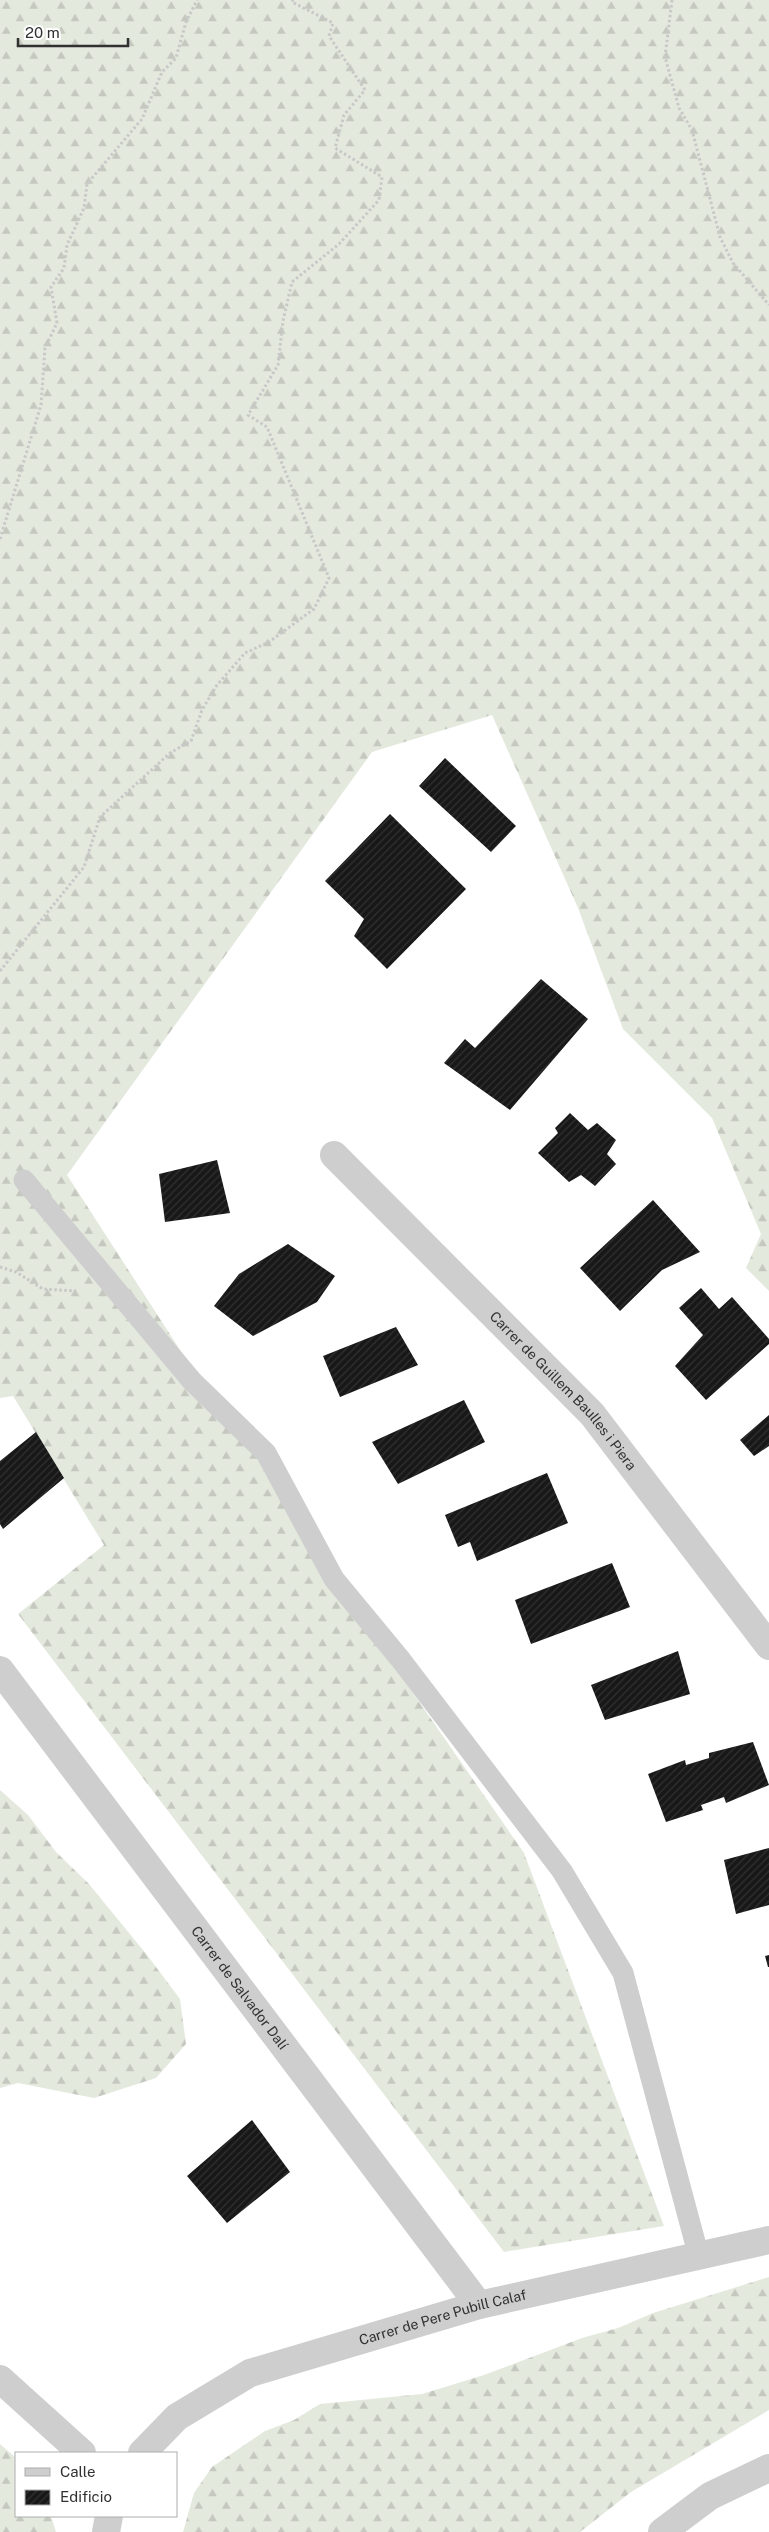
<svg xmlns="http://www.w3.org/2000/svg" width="769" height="2532" font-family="'Public Sans',sans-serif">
	<defs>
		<pattern id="forest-firs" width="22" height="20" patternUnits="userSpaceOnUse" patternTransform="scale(1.25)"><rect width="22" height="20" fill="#e4e9de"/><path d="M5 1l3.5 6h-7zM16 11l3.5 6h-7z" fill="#c4c8bf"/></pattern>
		<pattern id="building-hatch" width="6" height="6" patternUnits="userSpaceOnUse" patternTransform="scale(1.25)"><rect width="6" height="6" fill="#181818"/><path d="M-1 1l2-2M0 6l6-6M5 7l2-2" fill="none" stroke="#313131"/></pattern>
	</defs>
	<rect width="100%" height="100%" fill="#fff"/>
	<path fill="url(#forest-firs)" d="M 0,0 L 769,0 L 769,1291 L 746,1268 L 761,1234 L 712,1118 L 623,1029 L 578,908 L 492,715 L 372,752 L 67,1175 L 224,1418 L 266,1453 L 334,1579 L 524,1853 L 664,2226 L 504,2252 L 18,1614 L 104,1545 L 13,1396 L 0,1398 Z
		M 0,1790 L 28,1815 L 56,1852 L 89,1884 L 147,1955 L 180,1999 L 186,2044 L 156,2078 L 94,2098 L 18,2083 L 0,2088 Z
		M 769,2277 L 769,2410 L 631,2492 L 580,2532 L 183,2532 L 194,2493 L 212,2467 L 265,2431 L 294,2420 L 320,2404 L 422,2394 L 484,2375 L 582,2338 L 618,2328 L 653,2313 Z
		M 0,2444 L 16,2458 L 16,2516 L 51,2516 L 56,2532 L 0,2532 Z"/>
	<path fill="url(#building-hatch)" d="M 445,758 L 516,826 L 491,852 L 419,786 Z
		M 390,814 L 466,889 L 387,969 L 354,936 L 364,919 L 325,881 Z
		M 541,979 L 588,1019 L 510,1110 L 444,1063 L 465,1039 L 475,1048 Z
		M 570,1113 L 588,1130 L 597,1123 L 616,1140 L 607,1154 L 616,1164 L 595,1186 L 581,1175 L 569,1182 L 538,1153 L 558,1133 L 555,1128 Z
		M 217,1160 L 230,1213 L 165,1222 L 159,1174 Z
		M 653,1200 L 700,1252 L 662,1270 L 620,1311 L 580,1268 Z
		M 288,1244 L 335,1276 L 317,1302 L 253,1336 L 214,1306 L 239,1274 Z
		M 701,1288 L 719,1309 L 732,1297 L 769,1339 L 769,1344 L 706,1400 L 675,1366 L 703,1335 L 679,1308 Z
		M 396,1327 L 418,1365 L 340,1397 L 323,1356 Z
		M 464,1400 L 485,1442 L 398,1484 L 372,1442 Z
		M 769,1415 L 769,1446 L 754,1456 L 740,1440 Z
		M 36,1432 L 64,1478 L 3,1529 L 0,1524 L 0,1461 Z
		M 547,1473 L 568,1523 L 477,1561 L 470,1542 L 458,1547 L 445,1515 Z
		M 612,1563 L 630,1607 L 531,1644 L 515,1600 Z
		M 678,1651 L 690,1694 L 605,1720 L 591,1685 Z
		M 753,1742 L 769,1785 L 726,1803 L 724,1797 L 701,1805 L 703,1810 L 666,1822 L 648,1774 L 685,1760 L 686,1765 L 709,1758 L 709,1753 Z
		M 769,1848 L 769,1905 L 736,1914 L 724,1860 Z
		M 769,1955 L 769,1967 L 768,1967 L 765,1956 Z
		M 252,2120 L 290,2172 L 227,2223 L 187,2176 Z"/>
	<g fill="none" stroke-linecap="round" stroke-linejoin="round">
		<path stroke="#c8c8c8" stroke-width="3" stroke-dasharray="2.5 2.5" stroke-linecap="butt" d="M 672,0 L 665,57 L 679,108 L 692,130 L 720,237 L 733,263 L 769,305
			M 0,539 L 41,405 L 45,348 L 57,323 L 51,287 L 64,268 L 67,245 L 84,208 L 87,184 L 142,119 L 162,72 L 176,58 L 186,22 L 197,0
			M 0,971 L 84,867 L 100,817 L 170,753 L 191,741 L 202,710 L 217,685 L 245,653 L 269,642 L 314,609 L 329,578 L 267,427 L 248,415 L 278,365 L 283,321 L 292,282 L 339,244 L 379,200 L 382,177 L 335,148 L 344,115 L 365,90 L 329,36 L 333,23 L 292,2 L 293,0
			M 0,1267 L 16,1272 L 43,1289 L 76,1291"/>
		<path stroke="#cecece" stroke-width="21" d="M 24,1180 L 192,1381 L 266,1453 L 334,1579 L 401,1660 L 562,1871 L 623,1973 L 699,2257"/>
		<g stroke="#cecece" stroke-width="28">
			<path id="s1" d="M 334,1155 L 592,1414 L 769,1646"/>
			<path id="s2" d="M 0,1670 L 479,2305"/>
			<path d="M 0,2379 L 82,2453"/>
			<path id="s3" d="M 142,2453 L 177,2417 L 250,2373 L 479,2305 L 769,2240"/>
			<path d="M 106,2532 L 109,2516"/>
			<path d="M 662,2532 L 710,2496 L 769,2468"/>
		</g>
	</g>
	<g text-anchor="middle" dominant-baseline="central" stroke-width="5" stroke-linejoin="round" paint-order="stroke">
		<g font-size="14" fill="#313131" stroke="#fff">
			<text stroke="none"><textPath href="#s1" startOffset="329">Carrer de Guillem Baulles i Piera</textPath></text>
			<text stroke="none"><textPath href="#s2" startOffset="398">Carrer de Salvador Dalí</textPath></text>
			<text stroke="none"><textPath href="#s3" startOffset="336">Carrer de Pere Pubill Calaf</textPath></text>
		</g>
	</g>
	<rect x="15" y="2452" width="162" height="65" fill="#ffffff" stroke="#adadad"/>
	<rect x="25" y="2468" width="25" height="8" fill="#cecece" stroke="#adadad"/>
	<text x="60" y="2477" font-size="15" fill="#313131">Calle</text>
	<rect x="25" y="2490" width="25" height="15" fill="url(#building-hatch)" stroke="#adadad"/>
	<text x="60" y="2502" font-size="15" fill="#313131">Edificio</text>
	<path d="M18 38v8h110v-8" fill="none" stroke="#313131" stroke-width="2.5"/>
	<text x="25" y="38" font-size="15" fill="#313131" stroke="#ffffff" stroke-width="4" paint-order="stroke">20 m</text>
</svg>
